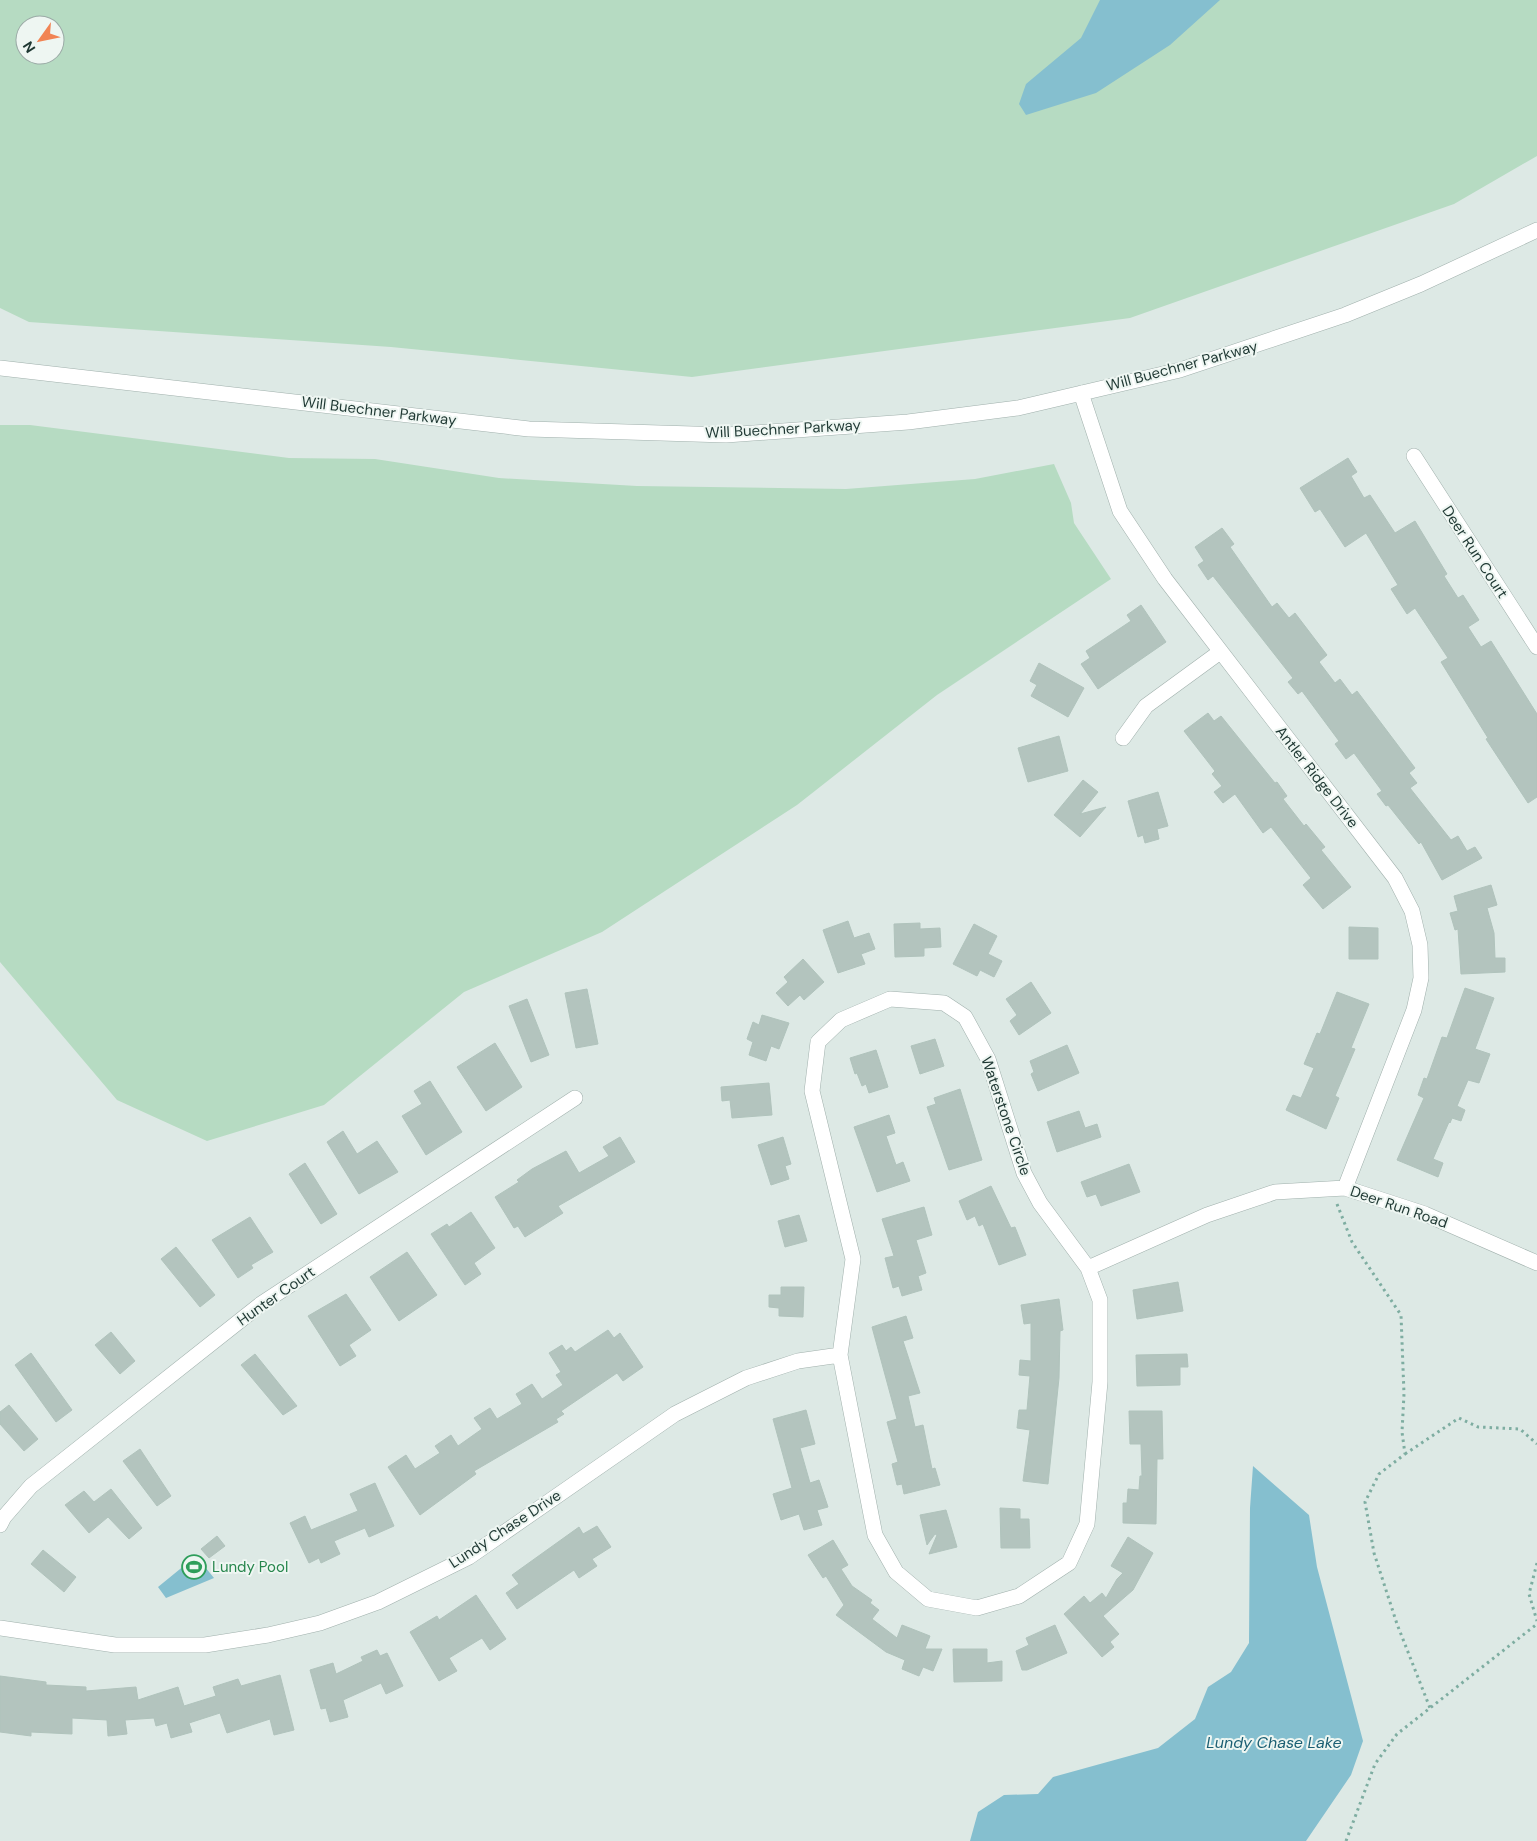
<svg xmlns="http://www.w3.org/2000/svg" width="1537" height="1841" font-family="'DM Sans',sans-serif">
	<rect width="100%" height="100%" fill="#dde9e5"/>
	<path fill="#b6dbc2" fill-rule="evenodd" d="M 0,0 L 1537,0 L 1537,156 L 1454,204 L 1130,318 L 692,377 L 391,347 L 29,322 L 0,308 ZM 25,25 L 55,25 L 55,55 L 25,55 Z
		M 0,425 L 30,425 L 289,458 L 375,459 L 499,478 L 637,486 L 846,489 L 975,479 L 1054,464 L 1071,503 L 1074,523 L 1111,579 L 937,695 L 797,805 L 602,932 L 464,992 L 324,1105 L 207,1141 L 117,1100 L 0,962 Z"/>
	<path fill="#85bfcf" d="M 1100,0 L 1220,0 L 1170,45 L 1096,93 L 1026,115 L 1019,104 L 1026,84 L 1081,38 Z
		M 1253,1466 L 1309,1515 L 1317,1567 L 1363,1741 L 1351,1775 L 1306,1841 L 970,1841 L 978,1812 L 1004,1795 L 1038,1794 L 1053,1777 L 1158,1748 L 1195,1719 L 1208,1687 L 1231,1672 L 1249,1643 L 1250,1508 Z
		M 196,1556 L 214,1578 L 166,1598 L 158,1587 Z"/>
	<path fill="#b3c4be" stroke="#b0c3bc" d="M 1348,458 L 1357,472 L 1351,476 L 1364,498 L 1370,495 L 1395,533 L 1415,521 L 1447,574 L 1444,576 L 1458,598 L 1463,595 L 1479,620 L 1468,627 L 1481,647 L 1491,641 L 1537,714 L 1537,797 L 1528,803 L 1486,739 L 1488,738 L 1441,662 L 1448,658 L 1415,608 L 1407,614 L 1391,589 L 1398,585 L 1366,533 L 1345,547 L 1320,509 L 1315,512 L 1300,488 Z
		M 1222,528 L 1234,544 L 1230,547 L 1272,607 L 1277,603 L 1289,618 L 1295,613 L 1327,655 L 1319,662 L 1335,683 L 1340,679 L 1352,695 L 1357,691 L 1415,768 L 1409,773 L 1417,783 L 1410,788 L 1451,840 L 1458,836 L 1467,851 L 1475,847 L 1482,858 L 1442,880 L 1421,842 L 1419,844 L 1388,805 L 1386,806 L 1377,794 L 1382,791 L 1354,753 L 1346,759 L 1335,744 L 1339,741 L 1302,691 L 1298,694 L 1288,682 L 1293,678 L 1213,576 L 1208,580 L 1198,565 L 1204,561 L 1195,547 Z
		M 1141,605 L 1166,642 L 1098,689 L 1081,664 L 1090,658 L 1086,651 L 1131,621 L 1127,615 Z
		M 1039,663 L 1084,688 L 1068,717 L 1031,696 L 1037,685 L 1030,681 Z
		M 1208,713 L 1214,721 L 1221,716 L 1275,783 L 1277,782 L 1287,796 L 1283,799 L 1304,826 L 1306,824 L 1325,847 L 1321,850 L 1351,887 L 1323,909 L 1303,885 L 1311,878 L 1271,827 L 1263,833 L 1235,794 L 1223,803 L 1214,792 L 1222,786 L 1212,774 L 1215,771 L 1184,731 Z
		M 1059,736 L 1068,771 L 1028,782 L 1018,748 Z
		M 1083,780 L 1098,792 L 1080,814 L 1106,807 L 1080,837 L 1054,815 Z
		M 1158,792 L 1168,826 L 1157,829 L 1159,839 L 1145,843 L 1143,835 L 1138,837 L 1128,801 Z
		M 1491,885 L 1497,905 L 1487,908 L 1494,933 L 1495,958 L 1505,958 L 1505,972 L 1461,974 L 1458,929 L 1455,930 L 1450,913 L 1458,911 L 1454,896 Z
		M 848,921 L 854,938 L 869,933 L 875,949 L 861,954 L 865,964 L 838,973 L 823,930 Z
		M 920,923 L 920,929 L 940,928 L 941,947 L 924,948 L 924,956 L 895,957 L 894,924 Z
		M 974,924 L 997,936 L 988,954 L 1002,961 L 994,977 L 980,970 L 977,976 L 953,964 Z
		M 1349,927 L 1378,928 L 1378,959 L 1349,959 Z
		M 803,959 L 824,982 L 804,1000 L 800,995 L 788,1006 L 776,993 L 788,982 L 784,977 Z
		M 1031,982 L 1051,1013 L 1019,1035 L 1010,1021 L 1017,1015 L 1006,999 Z
		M 1465,988 L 1494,998 L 1475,1049 L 1490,1054 L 1479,1083 L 1468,1080 L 1457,1106 L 1465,1110 L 1461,1121 L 1452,1118 L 1450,1123 L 1449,1122 L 1433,1159 L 1443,1163 L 1438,1177 L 1397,1160 L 1424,1098 L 1418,1095 L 1424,1078 L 1427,1079 L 1442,1037 L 1447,1038 Z
		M 587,989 L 598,1044 L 576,1048 L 565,993 Z
		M 1337,992 L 1369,1004 L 1351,1048 L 1355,1049 L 1335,1096 L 1339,1098 L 1326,1129 L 1286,1110 L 1293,1095 L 1301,1098 L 1314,1068 L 1304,1064 L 1317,1033 L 1320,1034 Z
		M 527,999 L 549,1055 L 531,1062 L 509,1006 Z
		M 762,1015 L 789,1023 L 779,1049 L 771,1046 L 766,1061 L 749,1055 L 753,1042 L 747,1039 L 753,1022 L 759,1025 Z
		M 935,1039 L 944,1066 L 920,1074 L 911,1046 Z
		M 495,1043 L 522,1087 L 486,1111 L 457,1067 Z
		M 1067,1045 L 1079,1073 L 1038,1091 L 1031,1074 L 1034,1072 L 1030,1061 Z
		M 876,1050 L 888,1087 L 869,1093 L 866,1084 L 862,1086 L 857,1073 L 855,1074 L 850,1058 Z
		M 430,1081 L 462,1132 L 426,1155 L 402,1116 L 422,1104 L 414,1091 Z
		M 769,1083 L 772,1115 L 732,1118 L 730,1100 L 722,1101 L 721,1087 Z
		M 960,1089 L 982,1160 L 949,1170 L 927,1107 L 936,1104 L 934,1098 Z
		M 1079,1111 L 1085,1128 L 1097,1124 L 1101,1137 L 1057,1152 L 1047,1122 Z
		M 889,1115 L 895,1133 L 886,1136 L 896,1165 L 903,1162 L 910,1181 L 877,1192 L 854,1127 Z
		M 343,1131 L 357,1154 L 377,1141 L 398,1172 L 359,1194 L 327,1142 Z
		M 620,1137 L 635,1162 L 558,1206 L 563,1213 L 525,1237 L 518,1226 L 514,1228 L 495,1197 L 519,1182 L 517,1180 L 532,1169 L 566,1151 L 579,1173 L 609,1156 L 603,1147 Z
		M 783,1137 L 791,1164 L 785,1166 L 789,1179 L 771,1185 L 758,1145 Z
		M 305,1163 L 337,1214 L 321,1224 L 289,1174 Z
		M 1129,1164 L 1140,1192 L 1101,1206 L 1096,1194 L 1087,1197 L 1081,1182 Z
		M 991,1186 L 1011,1228 L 1015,1227 L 1026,1255 L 999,1265 L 983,1224 L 979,1226 L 975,1216 L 967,1220 L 959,1201 Z
		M 924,1207 L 932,1235 L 916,1240 L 926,1273 L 918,1276 L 922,1290 L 902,1296 L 899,1286 L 893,1288 L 885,1258 L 894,1256 L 882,1219 Z
		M 471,1212 L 495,1248 L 474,1263 L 481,1274 L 465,1285 L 431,1234 L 447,1224 L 449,1227 Z
		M 799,1215 L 807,1241 L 785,1247 L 778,1221 Z
		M 250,1217 L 273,1252 L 251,1265 L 253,1268 L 238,1278 L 212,1240 Z
		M 176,1247 L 215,1295 L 200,1307 L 161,1259 Z
		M 407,1252 L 437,1295 L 399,1321 L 370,1277 Z
		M 1178,1282 L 1183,1311 L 1137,1319 L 1133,1290 Z
		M 781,1287 L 804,1287 L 803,1317 L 779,1316 L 779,1308 L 769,1307 L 769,1295 L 781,1295 Z
		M 346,1294 L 371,1330 L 349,1345 L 356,1356 L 340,1366 L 308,1316 Z
		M 1059,1299 L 1063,1330 L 1060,1331 L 1059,1378 L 1048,1484 L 1023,1481 L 1030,1430 L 1017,1428 L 1019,1410 L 1027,1410 L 1030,1376 L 1019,1375 L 1020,1360 L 1031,1361 L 1031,1323 L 1024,1324 L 1021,1305 Z
		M 906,1316 L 913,1338 L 903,1341 L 920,1393 L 908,1396 L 915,1427 L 923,1425 L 932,1469 L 935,1468 L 940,1485 L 904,1494 L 902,1484 L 897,1485 L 892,1464 L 898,1462 L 887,1422 L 897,1419 L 872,1327 Z
		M 608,1330 L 614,1338 L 620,1333 L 643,1367 L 623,1381 L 617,1373 L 561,1411 L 564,1414 L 556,1419 L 558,1422 L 474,1471 L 476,1474 L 420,1515 L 388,1467 L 406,1455 L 415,1469 L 440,1453 L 435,1446 L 451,1435 L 458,1446 L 482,1429 L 474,1418 L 490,1408 L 497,1419 L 522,1404 L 516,1394 L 532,1384 L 542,1399 L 563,1385 L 556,1375 L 561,1372 L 549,1353 L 562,1345 L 566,1351 L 571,1347 L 575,1352 Z
		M 111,1332 L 135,1361 L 120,1374 L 95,1345 Z
		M 31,1353 L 72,1410 L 56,1422 L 15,1365 Z
		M 255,1354 L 297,1406 L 283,1415 L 241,1365 Z
		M 1187,1354 L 1188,1367 L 1180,1367 L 1180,1385 L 1137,1386 L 1136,1355 Z
		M 9,1405 L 38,1439 L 24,1451 L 0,1424 L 0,1412 Z
		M 806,1410 L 815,1444 L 800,1448 L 810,1483 L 819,1480 L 828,1507 L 817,1510 L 822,1525 L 804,1530 L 799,1514 L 781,1520 L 773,1494 L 792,1488 L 773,1419 Z
		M 1129,1411 L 1162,1411 L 1163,1459 L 1157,1459 L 1156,1524 L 1123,1523 L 1123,1503 L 1127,1503 L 1128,1489 L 1139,1490 L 1140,1476 L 1142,1476 L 1141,1444 L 1130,1444 Z
		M 140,1449 L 171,1496 L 157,1506 L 123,1461 Z
		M 375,1483 L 394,1526 L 369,1537 L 365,1528 L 334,1541 L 340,1554 L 321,1563 L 319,1558 L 309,1563 L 290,1523 L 305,1516 L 311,1530 L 358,1511 L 350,1494 Z
		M 111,1489 L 142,1528 L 129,1539 L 108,1517 L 89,1533 L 65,1505 L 84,1491 L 94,1502 Z
		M 1000,1508 L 1020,1509 L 1020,1519 L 1029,1519 L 1030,1548 L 1001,1548 Z
		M 946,1510 L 957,1547 L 929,1554 L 937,1535 L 935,1534 L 927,1545 L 920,1515 Z
		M 597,1526 L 611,1547 L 592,1559 L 597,1566 L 579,1578 L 574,1570 L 517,1609 L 506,1593 L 519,1584 L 512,1575 L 579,1527 L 583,1534 Z
		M 217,1536 L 225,1546 L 209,1558 L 201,1549 Z
		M 1128,1537 L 1153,1553 L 1133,1590 L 1103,1616 L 1119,1634 L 1110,1642 L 1114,1647 L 1102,1657 L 1064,1614 L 1084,1596 L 1090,1603 L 1102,1593 L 1106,1598 L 1117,1579 L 1123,1573 L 1111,1566 Z
		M 833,1540 L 848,1565 L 841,1569 L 852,1586 L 872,1600 L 870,1603 L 879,1610 L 872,1619 L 897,1638 L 902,1625 L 930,1636 L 925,1649 L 942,1649 L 933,1671 L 923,1667 L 919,1676 L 902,1669 L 905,1660 L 886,1652 L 836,1615 L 844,1605 L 826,1576 L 823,1578 L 808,1555 Z
		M 43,1550 L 76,1577 L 64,1592 L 31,1564 Z
		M 476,1595 L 506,1639 L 490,1650 L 482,1638 L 449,1658 L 457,1671 L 439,1681 L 410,1632 L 437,1616 L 439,1620 Z
		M 1055,1625 L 1067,1653 L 1027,1670 L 1022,1670 L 1016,1651 L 1029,1645 L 1026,1638 Z
		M 953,1649 L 987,1649 L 987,1663 L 1002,1661 L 1002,1681 L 954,1682 Z
		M 377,1650 L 380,1656 L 387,1653 L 403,1686 L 386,1694 L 381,1683 L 343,1700 L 348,1717 L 330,1722 L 326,1708 L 321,1709 L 310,1670 L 333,1663 L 336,1674 L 363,1661 L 361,1657 Z
		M 280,1675 L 294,1730 L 274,1735 L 270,1719 L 227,1733 L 220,1713 L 189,1723 L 192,1732 L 171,1738 L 167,1723 L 156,1726 L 154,1718 L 125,1720 L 127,1734 L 108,1736 L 107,1720 L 72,1718 L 72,1734 L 31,1732 L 31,1736 L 0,1732 L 0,1676 L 46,1682 L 46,1685 L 86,1687 L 86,1691 L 136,1687 L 138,1700 L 178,1687 L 184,1706 L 216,1696 L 213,1687 L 238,1679 L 241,1686 Z"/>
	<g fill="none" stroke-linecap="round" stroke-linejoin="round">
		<g stroke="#a0b0ac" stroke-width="16">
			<path id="street" d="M 0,368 L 529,429 L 726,435 L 908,422 L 1018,408 L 1180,370 L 1345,315 L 1421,284 L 1537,230
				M 1081,393 L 1120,511 L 1165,579 L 1395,878 L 1412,911 L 1420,945 L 1421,978 L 1414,1010 L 1345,1188
				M 1414,456 L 1537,647
				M 1123,738 L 1146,706 L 1220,652
				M 890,999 L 944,1003 L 965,1017 L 988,1059 L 1024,1173 L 1040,1203 L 1088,1268 L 1100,1300 L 1100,1382 L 1087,1524 L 1069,1563 L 1019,1596 L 977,1608 L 928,1599 L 896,1572 L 875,1535 L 840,1355 L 853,1259 L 812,1091 L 818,1042 L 841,1020 Z
				M 1088,1268 L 1207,1215 L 1275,1192 L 1345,1188 L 1425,1214 L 1537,1263
				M 0,1525 L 4,1517 L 31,1486 L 261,1304 L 575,1098
				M 0,1628 L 115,1645 L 205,1645 L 268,1635 L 320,1623 L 378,1602 L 469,1557 L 675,1414 L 746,1378 L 798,1361 L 840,1355"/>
		</g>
		<path stroke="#7eada1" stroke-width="3" stroke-dasharray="2.5 4" stroke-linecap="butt" d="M 1337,1204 L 1352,1242 L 1401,1315 L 1404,1394 L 1402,1432 L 1405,1454 L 1379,1474 L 1365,1502 L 1374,1553 L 1397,1624 L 1430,1708
			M 1405,1454 L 1459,1418 L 1478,1427 L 1520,1429 L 1537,1444
			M 1537,1563 L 1529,1594 L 1537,1621
			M 1346,1841 L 1375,1764 L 1397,1734 L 1537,1624"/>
		<use href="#street" stroke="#fff" stroke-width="15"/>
	</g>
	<defs>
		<g id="stadium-ring" transform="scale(1.25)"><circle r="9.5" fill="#eef6f2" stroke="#2e9e5b" stroke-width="1.5"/><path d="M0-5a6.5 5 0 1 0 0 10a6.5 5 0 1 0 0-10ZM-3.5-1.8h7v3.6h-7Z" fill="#2e9e5b"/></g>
	</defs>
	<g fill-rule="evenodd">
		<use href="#stadium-ring" x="194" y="1567"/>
	</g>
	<g text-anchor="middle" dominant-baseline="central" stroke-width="4" stroke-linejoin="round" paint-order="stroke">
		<g font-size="15" fill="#1f3833" stroke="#eef6f2">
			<text transform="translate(1182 366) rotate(-15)">Will Buechner Parkway</text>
			<text transform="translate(379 411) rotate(7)">Will Buechner Parkway</text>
			<text transform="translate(783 429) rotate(-3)">Will Buechner Parkway</text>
			<text transform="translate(1475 552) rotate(57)">Deer Run Court</text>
			<text transform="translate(1317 777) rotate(52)">Antler Ridge Drive</text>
			<text transform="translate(1006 1116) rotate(71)">Waterstone Circle</text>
			<text transform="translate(1399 1207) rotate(19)">Deer Run Road</text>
			<text transform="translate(276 1296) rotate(-35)">Hunter Court</text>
			<text transform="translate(505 1529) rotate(-33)">Lundy Chase Drive</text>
		</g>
		<g font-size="15" fill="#27864d" stroke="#eef6f2" text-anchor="start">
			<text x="212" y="1567">Lundy Pool</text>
		</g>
		<g font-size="16" font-style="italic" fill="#1b5f73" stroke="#eef6f2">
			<text x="1274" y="1742">Lundy Chase Lake</text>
		</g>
	</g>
	<g transform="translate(40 40) rotate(237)"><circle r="24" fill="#eef6f2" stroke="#9baaa6"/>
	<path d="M0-4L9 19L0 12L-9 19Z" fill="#f18454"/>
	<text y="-8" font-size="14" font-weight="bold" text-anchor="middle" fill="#1f3833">N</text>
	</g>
</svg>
